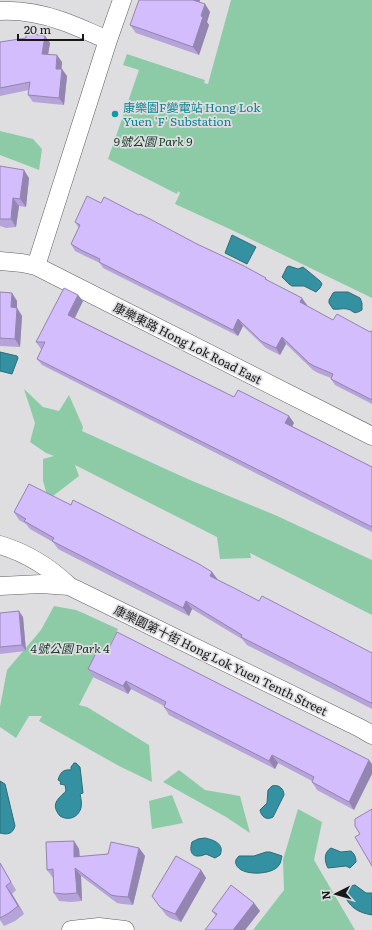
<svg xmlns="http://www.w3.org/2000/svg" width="372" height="930" font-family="Literata,'Noto Sans TC',serif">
	<rect width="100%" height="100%" fill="#dedee0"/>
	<path fill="#8dcba7" d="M 231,0 L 372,0 L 372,298 L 234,231 L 175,204 L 180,193 L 178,191 L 177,194 L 108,159 L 139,70 L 123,65 L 127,54 L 205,80 L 204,83 L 208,84 Z
		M 0,131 L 33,139 L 42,149 L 39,170 L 0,155 Z
		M 24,389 L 43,407 L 59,411 L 69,395 L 83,427 L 82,431 L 190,480 L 275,515 L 372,560 L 372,615 L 250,553 L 251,558 L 220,559 L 217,537 L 75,465 L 79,476 L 53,496 L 47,495 L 43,481 L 43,459 L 54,456 L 46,453 L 30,442 L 35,423 Z
		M 54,606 L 76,610 L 83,613 L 118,629 L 79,705 L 87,707 L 149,745 L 152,782 L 119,766 L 39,721 L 42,716 L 29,716 L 16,738 L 0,727 L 0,707 L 7,670 L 41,630 Z
		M 179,770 L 205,790 L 240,796 L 250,833 L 226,817 L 163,782 Z
		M 172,795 L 183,823 L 152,829 L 149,801 Z
		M 298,809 L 322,822 L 314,860 L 355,930 L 253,930 L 284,890 L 283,860 Z"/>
	<path fill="#3391a2" stroke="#2b6d79" d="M 232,235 L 256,247 L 247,264 L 225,253 Z
		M 289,266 L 298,269 L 303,267 L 320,281 L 322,284 L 320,288 L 316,292 L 304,286 L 292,286 L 289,284 L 282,277 L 287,267 Z
		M 335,292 L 348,292 L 360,298 L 362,303 L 362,310 C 352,316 354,310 347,309 C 342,308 338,310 333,309 L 329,303 L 329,300 L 333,293 Z
		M 0,352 L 17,356 L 18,358 L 12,374 L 0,371 Z
		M 74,763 L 76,763 L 80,767 L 83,793 L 80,794 C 81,798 82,804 81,808 C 78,818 68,821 60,816 C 50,804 58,799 66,791 L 65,785 L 60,784 L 61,782 L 58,780 C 60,773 63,769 71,770 L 71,767 Z
		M 0,781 L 5,784 L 15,826 C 13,834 7,835 0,833 Z
		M 272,786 C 279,784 284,789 284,795 L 273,817 C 266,821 261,816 260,810 L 267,803 L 268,790 Z
		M 205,838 C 214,840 225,844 220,855 L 215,858 L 206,854 C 195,859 188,855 192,842 L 198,839 Z
		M 331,848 L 341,852 L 351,851 C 355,854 356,858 356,862 L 350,868 L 346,866 L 328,868 C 324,861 324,852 331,848 Z
		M 266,852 L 270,852 L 282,856 C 281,859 281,863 279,865 C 274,875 240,877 236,864 C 235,861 236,859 239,856 L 254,856 Z
		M 355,885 L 366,893 L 372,893 L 372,915 C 366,914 359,912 354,908 C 345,901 339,887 355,885 Z"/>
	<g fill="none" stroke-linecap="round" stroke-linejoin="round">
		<g stroke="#5f6062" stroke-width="19">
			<path id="minor" d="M 0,11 C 21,10 42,14 62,21 C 77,26 93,34 108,40
				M 0,261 L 22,263 L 36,266 L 372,436
				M 36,266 L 108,40 L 122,0
				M 0,545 C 27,553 49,567 69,586 L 360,728 L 372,735
				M 0,586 L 41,584 L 69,586
				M 71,930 L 99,927 L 125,930"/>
		</g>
		<use href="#minor" stroke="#fff" stroke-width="18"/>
	</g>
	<path fill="#b5a3d9" d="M 200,0 L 199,2 L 205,4 L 210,12 L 207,22 L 209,25 L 199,55 L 136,33 L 130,25 Z
		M 45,36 L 50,43 L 48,54 L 62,62 L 61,69 L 67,76 L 64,105 L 33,102 L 28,95 L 29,90 L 0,96 L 0,42 Z
		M 0,166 L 29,178 L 26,207 L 19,206 L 16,227 L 6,228 L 0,226 Z
		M 101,203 L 197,244 L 266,278 L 268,281 L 307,305 L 306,306 L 333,320 L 370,332 L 372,331 L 372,404 L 335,385 L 331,379 L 331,378 L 318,373 L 313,370 L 286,344 L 280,355 L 266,348 L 243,326 L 238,336 L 103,268 L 100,263 L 85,256 L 75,251 L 71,244 L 79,228 L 75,222 Z
		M 0,292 L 12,293 L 17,301 L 17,308 L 22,316 L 20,347 L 0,346 Z
		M 78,295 L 83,301 L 75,318 L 234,397 L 289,416 L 294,423 L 292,426 L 372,467 L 372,532 L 42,365 L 37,359 L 42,349 L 41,349 L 36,342 Z
		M 71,505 L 212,572 L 218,580 L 259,601 L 372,653 L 372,709 L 247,645 L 242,639 L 192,609 L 189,616 L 58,549 L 53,542 L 30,529 L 26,524 L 19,520 L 14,512 Z
		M 0,613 L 23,617 L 26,651 L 0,654 Z
		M 107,652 L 369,760 L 354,810 L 317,790 L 312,782 L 312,781 L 278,763 L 275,769 L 169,715 L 164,707 L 164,706 L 131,689 L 128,694 L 93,677 L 88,669 Z
		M 74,841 L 79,849 L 80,857 L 108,854 L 139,848 L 145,856 L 133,905 L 122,904 L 117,903 L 81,876 L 82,901 L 70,902 L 59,901 L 54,893 L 53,878 L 47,870 Z
		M 0,863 L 16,890 L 12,894 L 24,914 L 15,921 L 4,926 L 0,920 Z
		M 201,870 L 206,878 L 181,922 L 170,918 L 166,915 L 152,896 Z
		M 254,903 L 260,911 L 245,930 L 205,930 L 216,916 L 212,911 Z"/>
	<path fill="#9484b0" d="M 192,0 L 200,0 L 197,8 Z
		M 205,4 L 210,12 L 207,22 L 209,25 L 199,55 L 193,47 L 201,16 Z
		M 45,36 L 50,43 L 47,61 L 42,54 Z
		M 57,55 L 62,62 L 61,76 L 56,69 Z
		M 62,69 L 67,76 L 64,105 L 59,98 Z
		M 24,170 L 29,178 L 26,207 L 20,199 Z
		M 13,198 L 19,206 L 16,227 L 11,219 Z
		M 12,293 L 17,301 L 17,308 L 22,316 L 20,347 L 15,339 L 11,307 Z
		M 78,295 L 83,301 L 73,321 L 68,315 Z
		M 302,298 L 307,305 L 304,309 L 300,302 Z
		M 238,319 L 243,326 L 238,336 L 233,330 Z
		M 282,337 L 286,344 L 280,355 L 276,348 Z
		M 289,416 L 294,423 L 290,430 L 285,423 Z
		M 212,572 L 218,580 L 216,584 L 210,576 Z
		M 186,601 L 192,609 L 189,616 L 183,608 Z
		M 19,611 L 23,617 L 26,651 L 22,645 Z
		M 126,681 L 131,689 L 128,694 L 123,686 Z
		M 272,755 L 278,763 L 275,769 L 269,761 Z
		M 369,760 L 372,764 L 372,774 L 354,810 L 349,802 Z
		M 74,841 L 79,849 L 80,865 L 74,857 Z
		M 139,848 L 145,856 L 133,905 L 128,897 Z
		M 75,868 L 81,876 L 82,901 L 77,893 Z
		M 201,870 L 206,878 L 181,922 L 175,914 Z
		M 6,886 L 12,894 L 24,914 L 18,906 Z
		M 254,903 L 260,911 L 245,930 L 233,930 Z"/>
	<path fill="#d3bdfc" stroke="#9484b0" d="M 139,0 L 193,0 L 205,4 L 201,16 L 203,17 L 193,47 L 130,25 Z
		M 26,33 L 45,36 L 42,54 L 57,55 L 56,69 L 62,69 L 59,98 L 28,95 L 30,82 L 0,88 L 0,42 L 26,38 Z
		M 0,166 L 24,170 L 20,199 L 13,198 L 11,219 L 0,219 Z
		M 87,196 L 101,203 L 104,197 L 139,215 L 140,214 L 150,219 L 197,244 L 244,266 L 266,278 L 265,279 L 302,298 L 300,302 L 333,320 L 337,314 L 370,332 L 371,331 L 372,331 L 372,400 L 331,379 L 333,374 L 314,366 L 309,363 L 282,337 L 276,348 L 261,341 L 238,319 L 233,330 L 99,262 L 100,259 L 81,250 L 71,244 L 80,225 L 75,222 Z
		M 64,288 L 78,295 L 68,315 L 234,397 L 238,390 L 289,416 L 285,423 L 372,467 L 372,527 L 37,359 L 45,342 L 36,342 Z
		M 0,292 L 12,293 L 11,307 L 17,308 L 15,339 L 0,338 Z
		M 29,484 L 71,505 L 73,500 L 199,564 L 212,572 L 210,576 L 234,588 L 259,601 L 262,596 L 372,653 L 372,702 L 371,703 L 241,637 L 242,635 L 186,601 L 183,608 L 52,541 L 54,538 L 24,521 L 26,519 L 14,512 Z
		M 19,611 L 22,645 L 0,647 L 0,613 Z
		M 117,632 L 369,760 L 349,802 L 312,782 L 314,777 L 272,755 L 269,761 L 164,707 L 166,702 L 126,681 L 123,686 L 88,669 L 99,647 L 107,652 Z
		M 372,809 L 372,866 L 355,837 L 360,834 L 355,826 L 355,819 Z
		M 74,841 L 74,857 L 108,854 L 111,842 L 139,848 L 128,897 L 116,896 L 111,895 L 75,868 L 77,893 L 65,894 L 54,893 L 53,869 L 47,870 L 46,842 Z
		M 176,856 L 201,870 L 175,914 L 165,910 L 160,907 L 152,896 Z
		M 0,863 L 11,882 L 6,886 L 18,906 L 9,913 L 0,918 Z
		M 231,885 L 254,903 L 233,930 L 205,930 L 217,914 L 212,911 Z"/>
	<circle fill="#0f9aa8" stroke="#dedee0" stroke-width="1.5" cx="115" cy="114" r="4"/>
	<g text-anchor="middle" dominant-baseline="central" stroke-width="3.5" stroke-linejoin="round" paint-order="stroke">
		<g font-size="12" fill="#0d838f" stroke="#dedee0" text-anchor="start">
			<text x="123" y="107">康樂園F變電站 Hong Lok<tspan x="123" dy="14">Yuen 'F' Substation</tspan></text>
		</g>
		<g font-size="12" font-style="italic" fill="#133a26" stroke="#dedee0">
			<text x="153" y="141">9號公園 Park 9</text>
			<text x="70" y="648">4號公園 Park 4</text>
		</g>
		<g font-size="12" fill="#181819" stroke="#dedee0">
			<text transform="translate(188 343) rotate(27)">康樂東路 Hong Lok Road East</text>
			<text transform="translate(221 660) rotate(26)">康樂園第十街 Hong Lok Yuen Tenth Street</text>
		</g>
	</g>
	<g transform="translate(336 894) rotate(264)" stroke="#dedee0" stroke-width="3" paint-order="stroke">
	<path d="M0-3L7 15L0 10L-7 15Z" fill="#181819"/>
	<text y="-6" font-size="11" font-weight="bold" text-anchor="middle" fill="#181819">N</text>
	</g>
	<path d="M18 34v6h65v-6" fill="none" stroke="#181819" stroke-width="2"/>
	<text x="24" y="34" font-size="12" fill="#181819" stroke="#dedee0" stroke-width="3" paint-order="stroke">20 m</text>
</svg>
